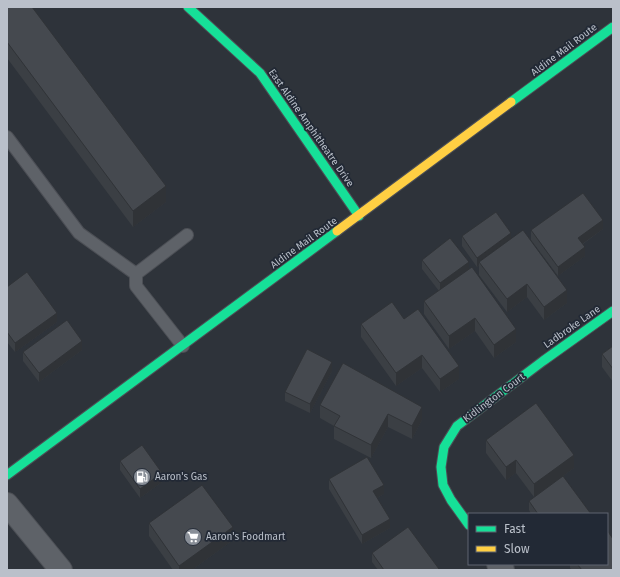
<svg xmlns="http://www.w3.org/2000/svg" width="620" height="577" font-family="'Fira Sans',sans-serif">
	<rect width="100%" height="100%" fill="#2e333a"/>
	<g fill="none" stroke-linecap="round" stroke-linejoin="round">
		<g stroke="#4c4f55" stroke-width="14">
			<path id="lane" d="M 7,137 L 79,233 L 136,274
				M 183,346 L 136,286 L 136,274 L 187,235"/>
		</g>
		<g stroke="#4c4f55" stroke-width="24">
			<path id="street" d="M 7,504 L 61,570
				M 498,564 L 503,570"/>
		</g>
		<g stroke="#4c4f55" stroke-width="11">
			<path id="fast" d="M 188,7 L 260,73 L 359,216
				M 511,102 L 613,27
				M 7,475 L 337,231
				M 469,525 L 451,500 L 443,485 L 441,467 L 444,447 L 457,426 L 543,361 L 613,311"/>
		</g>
		<g stroke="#4c4f55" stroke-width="11">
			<path id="slow" d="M 337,231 L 511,102"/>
		</g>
		<use href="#lane" stroke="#5e6268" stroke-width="12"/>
		<use href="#street" stroke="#5e6268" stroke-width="22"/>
		<use href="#fast" stroke="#16e098" stroke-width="9"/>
		<use href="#slow" stroke="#ffcf43" stroke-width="9"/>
	</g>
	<path fill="#3b3f44" d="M 7,7 L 166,202 L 133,227 L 7,58 Z
		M 603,229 L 583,244 L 585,256 L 558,276 L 531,240 L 531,230 Z
		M 462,236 L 511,238 L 567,303 L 544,320 L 527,297 L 507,312 L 479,275 L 479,265 L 477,267 L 462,246 Z
		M 422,260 L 469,270 L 516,342 L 494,358 L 475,331 L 449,349 L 424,314 L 424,301 L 439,291 L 422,269 Z
		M 7,287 L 57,322 L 15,352 L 7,342 Z
		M 404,319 L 459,379 L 440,392 L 422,368 L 396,386 L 361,337 L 361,324 Z
		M 613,346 L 613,382 L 602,367 L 602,354 Z
		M 82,350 L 39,382 L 23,361 L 23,352 Z
		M 343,363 L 422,420 L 412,439 L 388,427 L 371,458 L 334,439 L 334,426 L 320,418 L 320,405 Z
		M 332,371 L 310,413 L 285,401 L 285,392 Z
		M 486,440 L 574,468 L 534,497 L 516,473 L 506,480 L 486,453 Z
		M 120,461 L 162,482 L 140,498 L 120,470 Z
		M 329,479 L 384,494 L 377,498 L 390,528 L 362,544 L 329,489 Z
		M 529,501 L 591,514 L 531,514 L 529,510 Z
		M 149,523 L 233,540 L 192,570 L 173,570 L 149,536 Z
		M 372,553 L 439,570 L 378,570 L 372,562 Z
		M 570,564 L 607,564 L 613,570 L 572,570 L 570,568 Z"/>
	<path fill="#303337" d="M 166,186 L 166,202 L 133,227 L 133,211 Z
		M 603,220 L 603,229 L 578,247 L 578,238 Z
		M 511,233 L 511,242 L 479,262 L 479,265 L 477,267 L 477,258 Z
		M 585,247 L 585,256 L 558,276 L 558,267 Z
		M 469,262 L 469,271 L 440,293 L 440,283 Z
		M 527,284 L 527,297 L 507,312 L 507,299 Z
		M 567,290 L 567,303 L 544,320 L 544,307 Z
		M 57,313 L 57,322 L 15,352 L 15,343 Z
		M 475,318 L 475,331 L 449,349 L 449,336 Z
		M 516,329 L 516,342 L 494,358 L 494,345 Z
		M 82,341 L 82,350 L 39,382 L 39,373 Z
		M 422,355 L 422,368 L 396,386 L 396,373 Z
		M 332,362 L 332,371 L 310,413 L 310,404 Z
		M 459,366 L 459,379 L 440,392 L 440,379 Z
		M 422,407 L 422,420 L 412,439 L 412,426 Z
		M 388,414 L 388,427 L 371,458 L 371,445 Z
		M 574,455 L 574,468 L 534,497 L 534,484 Z
		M 516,460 L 516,473 L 506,480 L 506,467 Z
		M 162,473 L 162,482 L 140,498 L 140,489 Z
		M 384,485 L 384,494 L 373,500 L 373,491 Z
		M 390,519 L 390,528 L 362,544 L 362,535 Z
		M 233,527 L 233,540 L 192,570 L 179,570 L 179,566 Z"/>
	<path fill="#45494f" stroke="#303337" d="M 7,7 L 32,7 L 166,186 L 133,211 L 7,42 Z
		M 583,193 L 603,220 L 578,238 L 585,247 L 558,267 L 531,230 Z
		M 496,212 L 511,233 L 477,258 L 462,236 Z
		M 523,230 L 567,290 L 544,307 L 527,284 L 507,299 L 479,262 Z
		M 450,238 L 469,262 L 440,283 L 422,260 Z
		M 472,267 L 516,329 L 494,345 L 475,318 L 449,336 L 424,301 Z
		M 27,272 L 57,313 L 15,343 L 7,332 L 7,287 Z
		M 392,302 L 404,319 L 418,309 L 459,366 L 440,379 L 422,355 L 396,373 L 361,324 Z
		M 67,320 L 82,341 L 39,373 L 23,352 Z
		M 613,346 L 613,369 L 602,354 Z
		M 307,349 L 332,362 L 310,404 L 285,392 Z
		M 343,363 L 422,407 L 412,426 L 388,414 L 371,445 L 334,426 L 340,416 L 320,405 Z
		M 536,403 L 574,455 L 534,484 L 516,460 L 506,467 L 486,440 Z
		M 142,445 L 162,473 L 140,489 L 120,461 Z
		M 367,457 L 384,485 L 373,491 L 390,519 L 362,535 L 329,479 Z
		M 563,476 L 591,514 L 538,514 L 529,501 Z
		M 202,485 L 233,527 L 179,566 L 149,523 Z
		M 408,527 L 439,569 L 438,570 L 384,570 L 372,553 Z
		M 607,530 L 613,539 L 613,570 L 582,570 L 577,564 L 607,564 Z"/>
	<defs>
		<g id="fuel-disc" transform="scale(0.9)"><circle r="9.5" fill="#898f98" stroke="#222935"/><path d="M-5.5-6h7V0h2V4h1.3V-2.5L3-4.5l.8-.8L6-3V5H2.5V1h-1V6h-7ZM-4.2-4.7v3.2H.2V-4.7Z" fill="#fff"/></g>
		<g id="supermarket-disc" transform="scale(0.9)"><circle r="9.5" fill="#898f98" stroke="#222935"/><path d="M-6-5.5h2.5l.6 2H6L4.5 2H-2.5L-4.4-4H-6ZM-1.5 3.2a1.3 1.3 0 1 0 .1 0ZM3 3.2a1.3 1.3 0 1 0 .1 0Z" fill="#fff"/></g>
	</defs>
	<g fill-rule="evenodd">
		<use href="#fuel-disc" x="142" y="477"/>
		<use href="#supermarket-disc" x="193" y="537"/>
	</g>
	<g text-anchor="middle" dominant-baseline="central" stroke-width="3.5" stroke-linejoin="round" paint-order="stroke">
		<g font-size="10" fill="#bac0ca" stroke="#222935">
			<text transform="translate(564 50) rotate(-37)">Aldine Mail Route</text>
			<text transform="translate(311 128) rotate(55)">East Aldine Amphitheatre Drive</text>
			<text transform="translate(304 243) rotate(-36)">Aldine Mail Route</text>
			<text transform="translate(572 327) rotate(-35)">Ladbroke Lane</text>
			<text transform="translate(494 398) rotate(-37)">Kidlington Court</text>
		</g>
		<g font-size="10" fill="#bac0ca" stroke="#222935" text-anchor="start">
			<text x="155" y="477">Aaron's Gas</text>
			<text x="206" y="537">Aaron's Foodmart</text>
		</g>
	</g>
	<rect width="620" height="577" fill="none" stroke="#bac0ca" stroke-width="16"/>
	<rect x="468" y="513" width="140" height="52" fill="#222935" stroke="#5f6571"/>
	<rect x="476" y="526" width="20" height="6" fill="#16e098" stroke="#5f6571"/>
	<text x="504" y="533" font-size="12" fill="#bac0ca">Fast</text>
	<rect x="476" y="546" width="20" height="6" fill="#ffcf43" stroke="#5f6571"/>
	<text x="504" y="553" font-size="12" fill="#bac0ca">Slow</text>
</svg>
